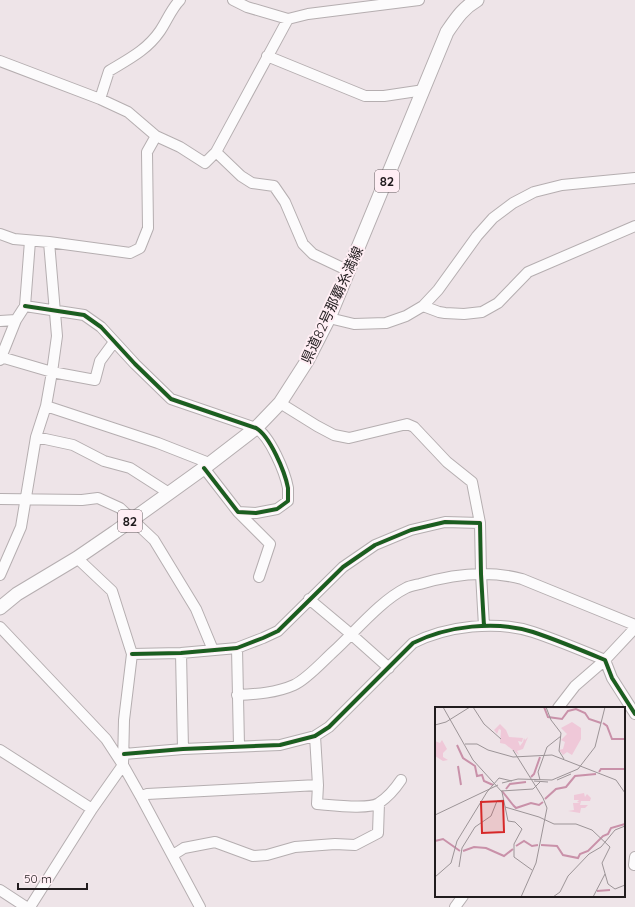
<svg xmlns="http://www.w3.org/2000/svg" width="635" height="907" font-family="Quicksand,'Noto Sans JP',sans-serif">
	<rect width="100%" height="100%" fill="#eee4e8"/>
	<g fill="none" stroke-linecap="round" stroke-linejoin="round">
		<g stroke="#b5aeb0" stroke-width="12">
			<path id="minor" d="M 233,0 L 247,7 L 288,19 L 308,14 L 419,0
				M 267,56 L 365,96 L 384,96 L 424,90
				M 0,61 L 100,99 L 128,112 L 156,136 L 180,147 L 205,163 L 216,152 L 288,19
				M 100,99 L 109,71 C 129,59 147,50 160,31 C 167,21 171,9 180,0
				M 216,152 L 241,176 L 252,183 L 274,186 L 285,202 L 303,244 L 313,254 L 349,271
				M 0,234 L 14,239 L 49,242 L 130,253 L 140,248 L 148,228 L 147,152 L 156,136
				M 25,306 L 84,315 L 101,327 L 135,364 L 171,399 L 256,428 C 270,436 285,472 288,488 C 288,492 288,497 288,501 L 277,509 L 256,513 L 238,512 L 204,468
				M 423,306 L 439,312 L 445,313 L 464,314 L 482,312 L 498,303 L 528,272 L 635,226
				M 329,318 L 354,324 L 386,323 L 406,316 L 423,306 L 438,290 L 477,236 L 493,218 L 513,203 L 534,192 L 562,185 L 635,178
				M 0,321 L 16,320
				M 1,357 L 52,372 L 95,380 L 100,361 L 114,342
				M 0,360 L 16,320 L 25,306 L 30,241
				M 280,403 L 317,426 L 334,435 L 349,438 L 407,424 L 414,427 L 447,462 L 472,482 L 480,523
				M 46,406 L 158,443 L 209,463
				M 36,437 L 73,445 L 104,461 L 130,468 L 169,493
				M 0,499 L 82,500 L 98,498 L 120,508 L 154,540 L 196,609 L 213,650
				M 238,512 L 270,544 L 259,577
				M 0,575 L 21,527 L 36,437 L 46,406 L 52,372 L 57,336 L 49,242
				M 309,599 L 352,635 L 389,668
				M 0,627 L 106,739 L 123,765 L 141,797 L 200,907
				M 237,648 L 239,746
				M 181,653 L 183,749
				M 132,654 L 181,653 L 237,648 L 263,638 L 278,631 L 343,567 L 375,545 L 411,530 L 445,522 L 480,523 L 481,574 L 484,626
				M 237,695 C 257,694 276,693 294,685 C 307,679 322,662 333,652 C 355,632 380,601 406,588 C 410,586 416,585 420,584 C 453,574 489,570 522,579 L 635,625
				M 558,708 L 575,686 L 605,660 L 635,628
				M 315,736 L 318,785 L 317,804 C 331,805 369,810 379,803 C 388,797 395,789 401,780
				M 0,750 L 92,809
				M 124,754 L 183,749 L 280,745 L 315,736 L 329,727 L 413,643 C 447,626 496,620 533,632 C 557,640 581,650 605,660 L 612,678 L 635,714
				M 141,797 L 147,794 L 318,785
				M 173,855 L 184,848 L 215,842 L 253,856 L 267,855 L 295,847 L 335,844 L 355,845 L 378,833 L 379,803
				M 634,865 L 635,857
				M 0,890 L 26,907
				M 30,907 L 92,809 L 123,765 L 124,720 L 132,654 L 112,591 L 77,558
				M 455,907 L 463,896"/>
		</g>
		<g stroke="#b5aeb0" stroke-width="15">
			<path id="major" d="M 0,608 L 17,594 L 77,558 L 115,532 L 204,468 L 256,428 L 280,403 L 307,361 L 329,318 L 447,32 C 456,19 463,8 477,0"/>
		</g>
		<use href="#minor" stroke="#fcfbfc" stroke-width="10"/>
		<use href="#major" stroke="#fcfbfc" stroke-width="13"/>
		<g stroke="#ffeef4" stroke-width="6">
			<path id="cycleway" d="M 25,306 L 84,315 L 101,327 L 135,364 L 171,399 L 256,428 C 270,436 285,472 288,488 C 288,492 288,497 288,501 L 277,509 L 256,513 L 238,512 L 204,468
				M 132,654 L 181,653 L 237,648 L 263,638 L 278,631 L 343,567 L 375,545 L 411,530 L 445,522 L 480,523 L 481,574 L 484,626
				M 124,754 L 183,749 L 280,745 L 315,736 L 329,727 L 413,643 C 447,626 496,620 533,632 C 557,640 581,650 605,660 L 612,678 L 635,714"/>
		</g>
		<use href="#cycleway" stroke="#1b5e20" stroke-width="4"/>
	</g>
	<g text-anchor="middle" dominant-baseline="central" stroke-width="4" stroke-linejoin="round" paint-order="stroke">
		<g fill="#ffeef4" stroke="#645b5e" stroke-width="1">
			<rect x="375" y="170" width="24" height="22" rx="3"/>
			<rect x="118" y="510" width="24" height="22" rx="3"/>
		</g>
		<g font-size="13" font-weight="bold" fill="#211c1e">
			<text x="387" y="181">82</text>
			<text x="130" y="521">82</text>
		</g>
		<g font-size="14" fill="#211c1e" stroke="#ffeef4">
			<text transform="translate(332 305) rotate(-65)">県道82号那覇糸満線</text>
		</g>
	</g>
	<g transform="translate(435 707)">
		<rect width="190" height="190" fill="#eee4e8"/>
		<path d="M 137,15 L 146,21 L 146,32 L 137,48 L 132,45 L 128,48 L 124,43 L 128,42 L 130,35 L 126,33 L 132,27 L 126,21 ZM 65,17 L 71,23 L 74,30 L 88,31 L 87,35 L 83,34 L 85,39 L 88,35 L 89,31 L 90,33 L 93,30 L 88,42 L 82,44 L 84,48 L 70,37 L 65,36 L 66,23 L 64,22 L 62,27 L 59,23 ZM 7,33 L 12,42 L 8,46 L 8,50 L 13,53 L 8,54 L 0,49 L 0,34 L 5,36 ZM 149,86 L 150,90 L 152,87 L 156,91 L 155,94 L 146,94 L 145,98 L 153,98 L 150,101 L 146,101 L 145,106 L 133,104 L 139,103 L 138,96 L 145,96 L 142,95 L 144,93 L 139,93 L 139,88 Z" fill="#efc8d8"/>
		<path fill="none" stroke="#c991a9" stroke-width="2" d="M 109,0 L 113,10 L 127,12 L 133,4 L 141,2 L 150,6 L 154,12 L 166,16M 168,16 L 172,19 L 177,32 L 190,32M 22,38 L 28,51 L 40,59 L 42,69 L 47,68 L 49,74 L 58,78M 23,59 L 26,78M 164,65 L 166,62 L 190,62M 96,70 L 99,67 L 105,50M 71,82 L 75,77 L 91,75M 67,84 L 78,98M 110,92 L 121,82 L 131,80 L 140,69 L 161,67M 78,98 L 81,101 L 96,96 L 104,98 L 108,95M 0,134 L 8,132 L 25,144M 106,138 L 122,139 L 128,148 L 143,151 L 145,147 L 153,144 L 168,129 L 173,127 L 176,121 L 190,117M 81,139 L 89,134 L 97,139 L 103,138M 28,144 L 39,140 L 51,141 L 69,149 L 78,142M 162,184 L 175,183"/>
		<path fill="none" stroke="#9c9497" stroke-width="1" d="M 8,0 L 38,53 L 67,85 L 73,114 L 80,115 L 87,122 L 79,137 L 79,150 L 97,163M 38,0 L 49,17 L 66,32M 111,0 L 116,13 L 126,26 L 124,44 L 129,52M 0,18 L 11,15 L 35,0M 30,37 L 42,37 L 53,43 L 78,50 L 117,48 L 181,73 L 190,86M 78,43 L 108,91 L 112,101 L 101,156 L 86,190M 105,73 L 103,65 L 112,40 L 126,29M 122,73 L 136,67M 99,74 L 113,75M 67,76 L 83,72 L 117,73 L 143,62 L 160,40 L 170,0M 66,84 L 98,82 L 105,75M 70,100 L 104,110 L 119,117 L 141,117 L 157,123 L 175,140 L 167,156 L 173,177 L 180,182 L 190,178M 0,108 L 63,78M 24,160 L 27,141 L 40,120 L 56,109 L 62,94 L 69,93M 0,170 L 16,156 L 22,134 L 52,85 L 64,71 L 77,74M 118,190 L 125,185 L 133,169 L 154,147 L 166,140 L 180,123 L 190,119M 158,190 L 170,167"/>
		<path fill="#d62828" fill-opacity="0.15" stroke="#d62828" stroke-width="2" d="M 68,94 L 69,125 L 47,126 L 46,95 Z"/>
		<rect width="190" height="190" fill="none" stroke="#211c1e" stroke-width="2"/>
	</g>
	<path d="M18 883v6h69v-6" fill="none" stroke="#211c1e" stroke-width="2"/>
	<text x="24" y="883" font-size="12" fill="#211c1e" stroke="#ffeef4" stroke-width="3" paint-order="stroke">50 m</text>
</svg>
